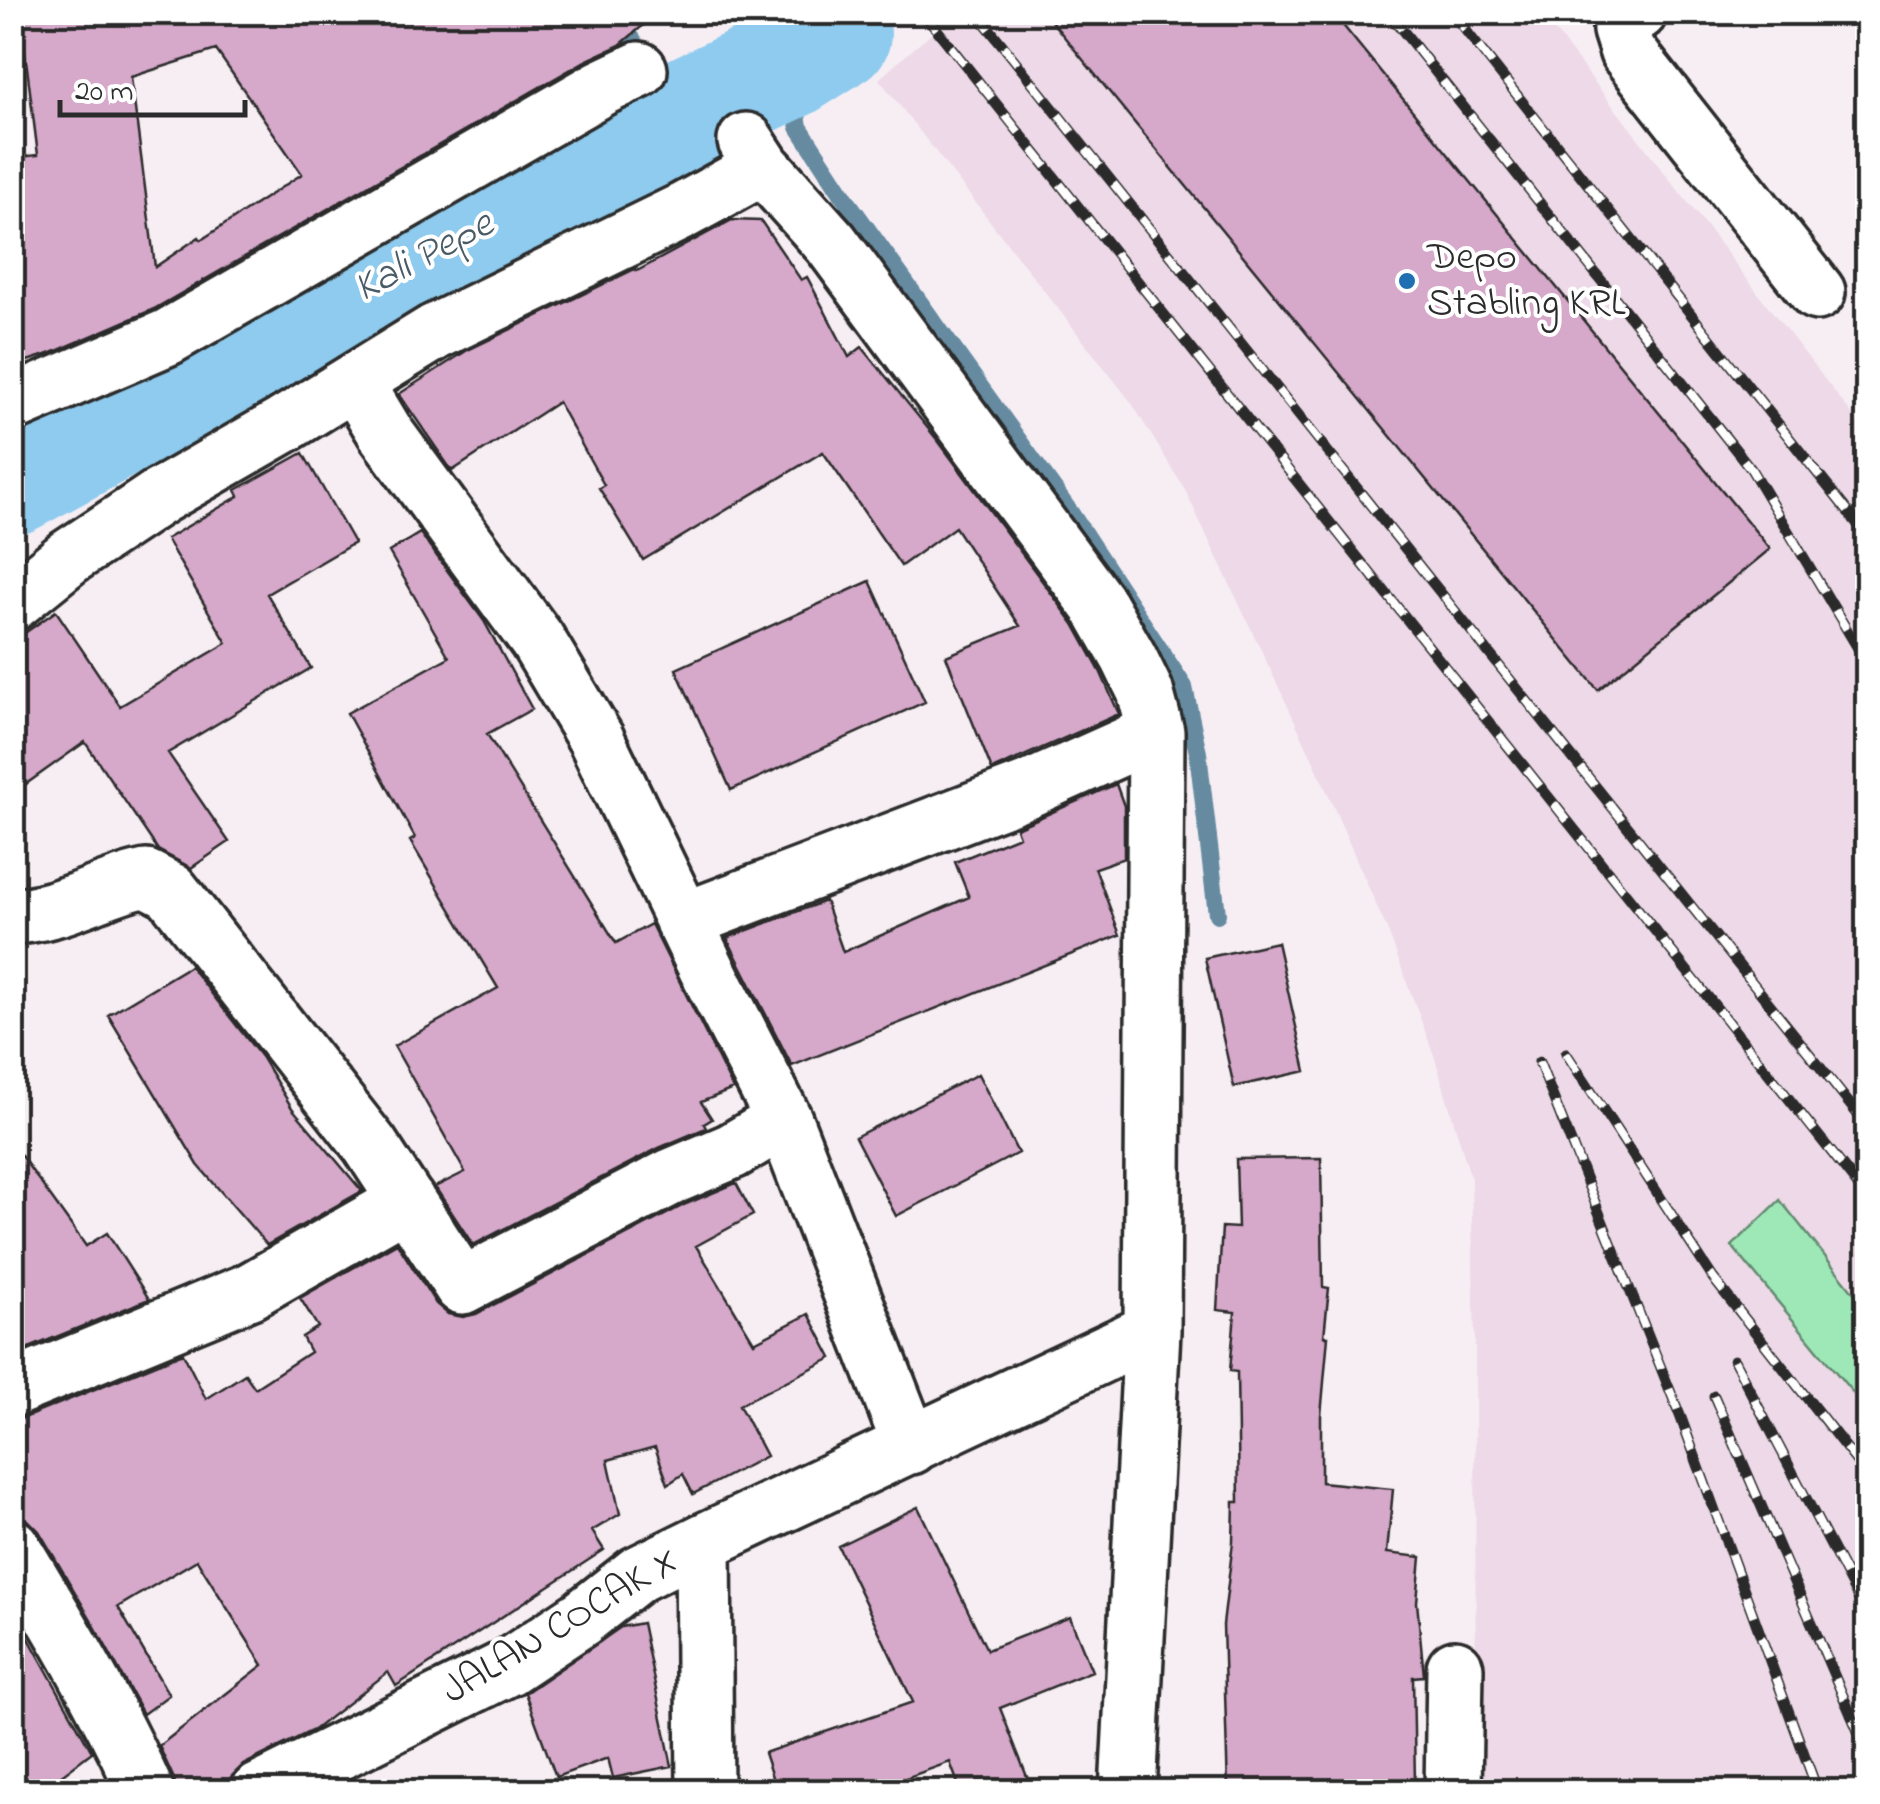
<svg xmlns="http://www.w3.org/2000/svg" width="1880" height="1804" font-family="'Indie Flower',sans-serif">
	<rect width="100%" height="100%" fill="#f7eef4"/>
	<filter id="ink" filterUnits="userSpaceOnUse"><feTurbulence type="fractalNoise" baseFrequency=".01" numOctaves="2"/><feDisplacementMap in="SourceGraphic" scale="20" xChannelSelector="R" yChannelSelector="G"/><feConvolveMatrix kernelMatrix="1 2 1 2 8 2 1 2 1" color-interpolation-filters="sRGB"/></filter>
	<g filter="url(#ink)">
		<path fill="#edd9e7" d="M 954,13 L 1541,13 L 1867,434 L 1867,1309 L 1780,1200 L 1732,1246 L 1867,1410 L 1867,1791 L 1476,1791 L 1475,1343 L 1471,1179 L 1435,1058 L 1389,934 L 1310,753 L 1184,488 L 1131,402 L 879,79 Z"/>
		<path fill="#9ee8b7" stroke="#648a71" stroke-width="2.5" d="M 1780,1200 L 1867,1309 L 1867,1410 L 1732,1246 Z"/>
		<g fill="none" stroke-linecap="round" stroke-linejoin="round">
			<path stroke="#668ba0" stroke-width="18" d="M 616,17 L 686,112
				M 789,64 L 799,127 L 849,204 L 1069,511 L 1184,687 L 1198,753 L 1217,914"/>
			<path stroke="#8ecbee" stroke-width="110" d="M 12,480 L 686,112 L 789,64 L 836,34"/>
		</g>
		<path fill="#d6a8ca" stroke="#2b2b2b" stroke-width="2.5" fill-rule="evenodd" d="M 20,12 L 659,12 L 620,45 L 585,61 L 154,309 L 52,353 L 12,366 L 12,158 L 38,155 ZM 216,50 L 302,174 L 201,240 L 199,237 L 155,267 L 131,77 Z
			M 1044,12 L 1332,12 L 1770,549 L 1598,690 Z
			M 732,220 L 761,221 L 801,280 L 807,277 L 849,357 L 862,347 L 939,442 L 1074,624 L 1101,673 L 1119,714 L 992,770 L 946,656 L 1020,626 L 955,527 L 901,566 L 823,452 L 643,560 L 599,488 L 604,485 L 558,402 L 452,471 L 399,394 L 466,351 L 635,269 L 637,271 Z
			M 303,453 L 354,543 L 267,594 L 311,668 L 168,753 L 229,842 L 191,868 L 158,850 L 85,742 L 12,794 L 12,642 L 56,611 L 120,706 L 227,643 L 166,539 L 239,496 L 236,490 Z
			M 420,533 L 484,621 L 532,709 L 487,734 L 616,943 L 651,924 L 733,1089 L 701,1102 L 712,1119 L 704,1124 L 706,1128 L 659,1148 L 473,1245 L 435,1187 L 465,1172 L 394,1046 L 498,988 L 410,841 L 415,838 L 347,713 L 449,657 L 389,552 Z
			M 870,581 L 925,702 L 731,790 L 676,669 Z
			M 1116,784 L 1124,806 L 1124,858 L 1095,868 L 1120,935 L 792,1066 L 727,938 L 825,901 L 843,952 L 969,897 L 955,862 L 1019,836 L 1016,828 Z
			M 1277,942 L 1306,1071 L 1234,1087 L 1205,958 Z
			M 190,966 L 262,1058 L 292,1108 L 362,1191 L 267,1245 L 198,1165 L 108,1015 Z
			M 978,1074 L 1018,1153 L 896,1216 L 855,1137 Z
			M 12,1143 L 86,1246 L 107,1233 L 149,1299 L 12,1355 Z
			M 1321,1158 L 1323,1287 L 1329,1288 L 1324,1336 L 1328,1336 L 1321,1416 L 1321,1482 L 1393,1489 L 1387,1553 L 1421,1557 L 1417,1602 L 1424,1676 L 1413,1677 L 1415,1782 L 1392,1783 L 1393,1792 L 1228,1792 L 1223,1625 L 1233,1542 L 1234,1502 L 1239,1502 L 1237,1372 L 1230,1371 L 1235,1312 L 1217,1310 L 1222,1227 L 1238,1228 L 1236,1159 Z
			M 736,1183 L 753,1215 L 696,1246 L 754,1342 L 809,1314 L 832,1358 L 739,1405 L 766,1456 L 693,1494 L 683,1474 L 668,1484 L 655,1447 L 608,1460 L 620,1514 L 592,1531 L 604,1550 L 396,1686 L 388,1672 L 315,1729 L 243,1765 L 232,1776 L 227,1792 L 177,1792 L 174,1779 L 159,1746 L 263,1665 L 197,1560 L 118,1607 L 169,1695 L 143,1714 L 92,1621 L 39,1531 L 28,1520 L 12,1516 L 12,1420 L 24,1418 L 183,1353 L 206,1399 L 245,1374 L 255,1388 L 310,1352 L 302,1337 L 318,1327 L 300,1298 L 397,1243 L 436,1304 L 448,1314 L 463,1317 L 476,1314 L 686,1204 Z
			M 918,1507 L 987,1650 L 1070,1617 L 1092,1671 L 1000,1708 L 1033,1792 L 961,1792 L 950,1762 L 867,1792 L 777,1792 L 764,1753 L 913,1702 L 838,1546 Z
			M 12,1608 L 92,1752 L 39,1792 L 12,1792 Z
			M 642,1623 L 672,1766 L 613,1778 L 608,1758 L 556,1777 L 525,1693 L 621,1627 Z"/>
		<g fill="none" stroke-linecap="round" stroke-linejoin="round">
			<g stroke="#2b2b2b" stroke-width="62">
				<path id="minor" d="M 1639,12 L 1629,18 L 1621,30 L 1628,52 L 1817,292
					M 746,141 L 763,167 L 831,243 L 1100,607 L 1129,658 L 1145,691 L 1156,732 L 1152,1331 L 1128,1792
					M 355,382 L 387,435 L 537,640 L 596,739 L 708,971 L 784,1120 L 911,1446
					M 12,404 L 168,337 L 601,88 L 639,70
					M 12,603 L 69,557 L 159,497 L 284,425 L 435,332 L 683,211 L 763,167
					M 12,916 C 59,915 102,887 146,878 L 171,891 L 370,1145 L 462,1286 L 673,1176 L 732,1151 L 784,1120
					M 683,921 L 1029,789 L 1156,732
					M 12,1389 L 250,1291 L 407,1201
					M 12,1547 C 60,1626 108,1707 146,1792
					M 258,1792 L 507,1668 L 582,1618 L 638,1574 L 703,1542
					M 705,1792 L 703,1542 L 1152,1331
					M 1453,1792 L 1455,1668"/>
			</g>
			<use href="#minor" stroke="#fff" stroke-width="55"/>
			<g stroke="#2b2b2b" stroke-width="11">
				<path id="rail" d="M 923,12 L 1868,1198
					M 976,12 L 1868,1127
					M 1388,12 L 1751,469 L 1868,665
					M 1451,12 L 1868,537
					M 1566,1053 L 1713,1278 L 1868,1476
					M 1539,1062 L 1681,1418 L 1818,1792
					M 1734,1360 L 1868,1617
					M 1714,1396 L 1868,1754"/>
			</g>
			<use href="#rail" stroke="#fff" stroke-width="8" stroke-dasharray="22" stroke-linecap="butt"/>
		</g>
	</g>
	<circle fill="#1f6fb2" stroke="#fff" stroke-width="4" cx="1407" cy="281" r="10"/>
	<g text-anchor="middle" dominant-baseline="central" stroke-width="8" stroke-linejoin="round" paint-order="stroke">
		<g font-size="40" fill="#2b2b2b" stroke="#fff" text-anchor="start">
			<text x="1427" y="258">Depo<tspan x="1427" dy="46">Stabling KRL</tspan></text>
		</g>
		<g font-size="40" fill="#2b2b2b" stroke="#fff">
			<text transform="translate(561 1627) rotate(-31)">JALAN COCAK X</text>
		</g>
		<g font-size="42" font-style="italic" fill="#495b66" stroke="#fff">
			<text transform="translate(424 257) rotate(-28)">Kali Pepe</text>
		</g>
	</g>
	<rect width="1880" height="1804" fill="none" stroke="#fff" stroke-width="50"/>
	<rect x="25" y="25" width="1830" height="1754" fill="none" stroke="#2b2b2b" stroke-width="4" filter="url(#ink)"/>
	<path d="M60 100v15h185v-15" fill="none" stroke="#2b2b2b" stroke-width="5"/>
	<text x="75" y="100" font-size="30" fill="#2b2b2b" stroke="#ffffff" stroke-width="8" paint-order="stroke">20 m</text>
</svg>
